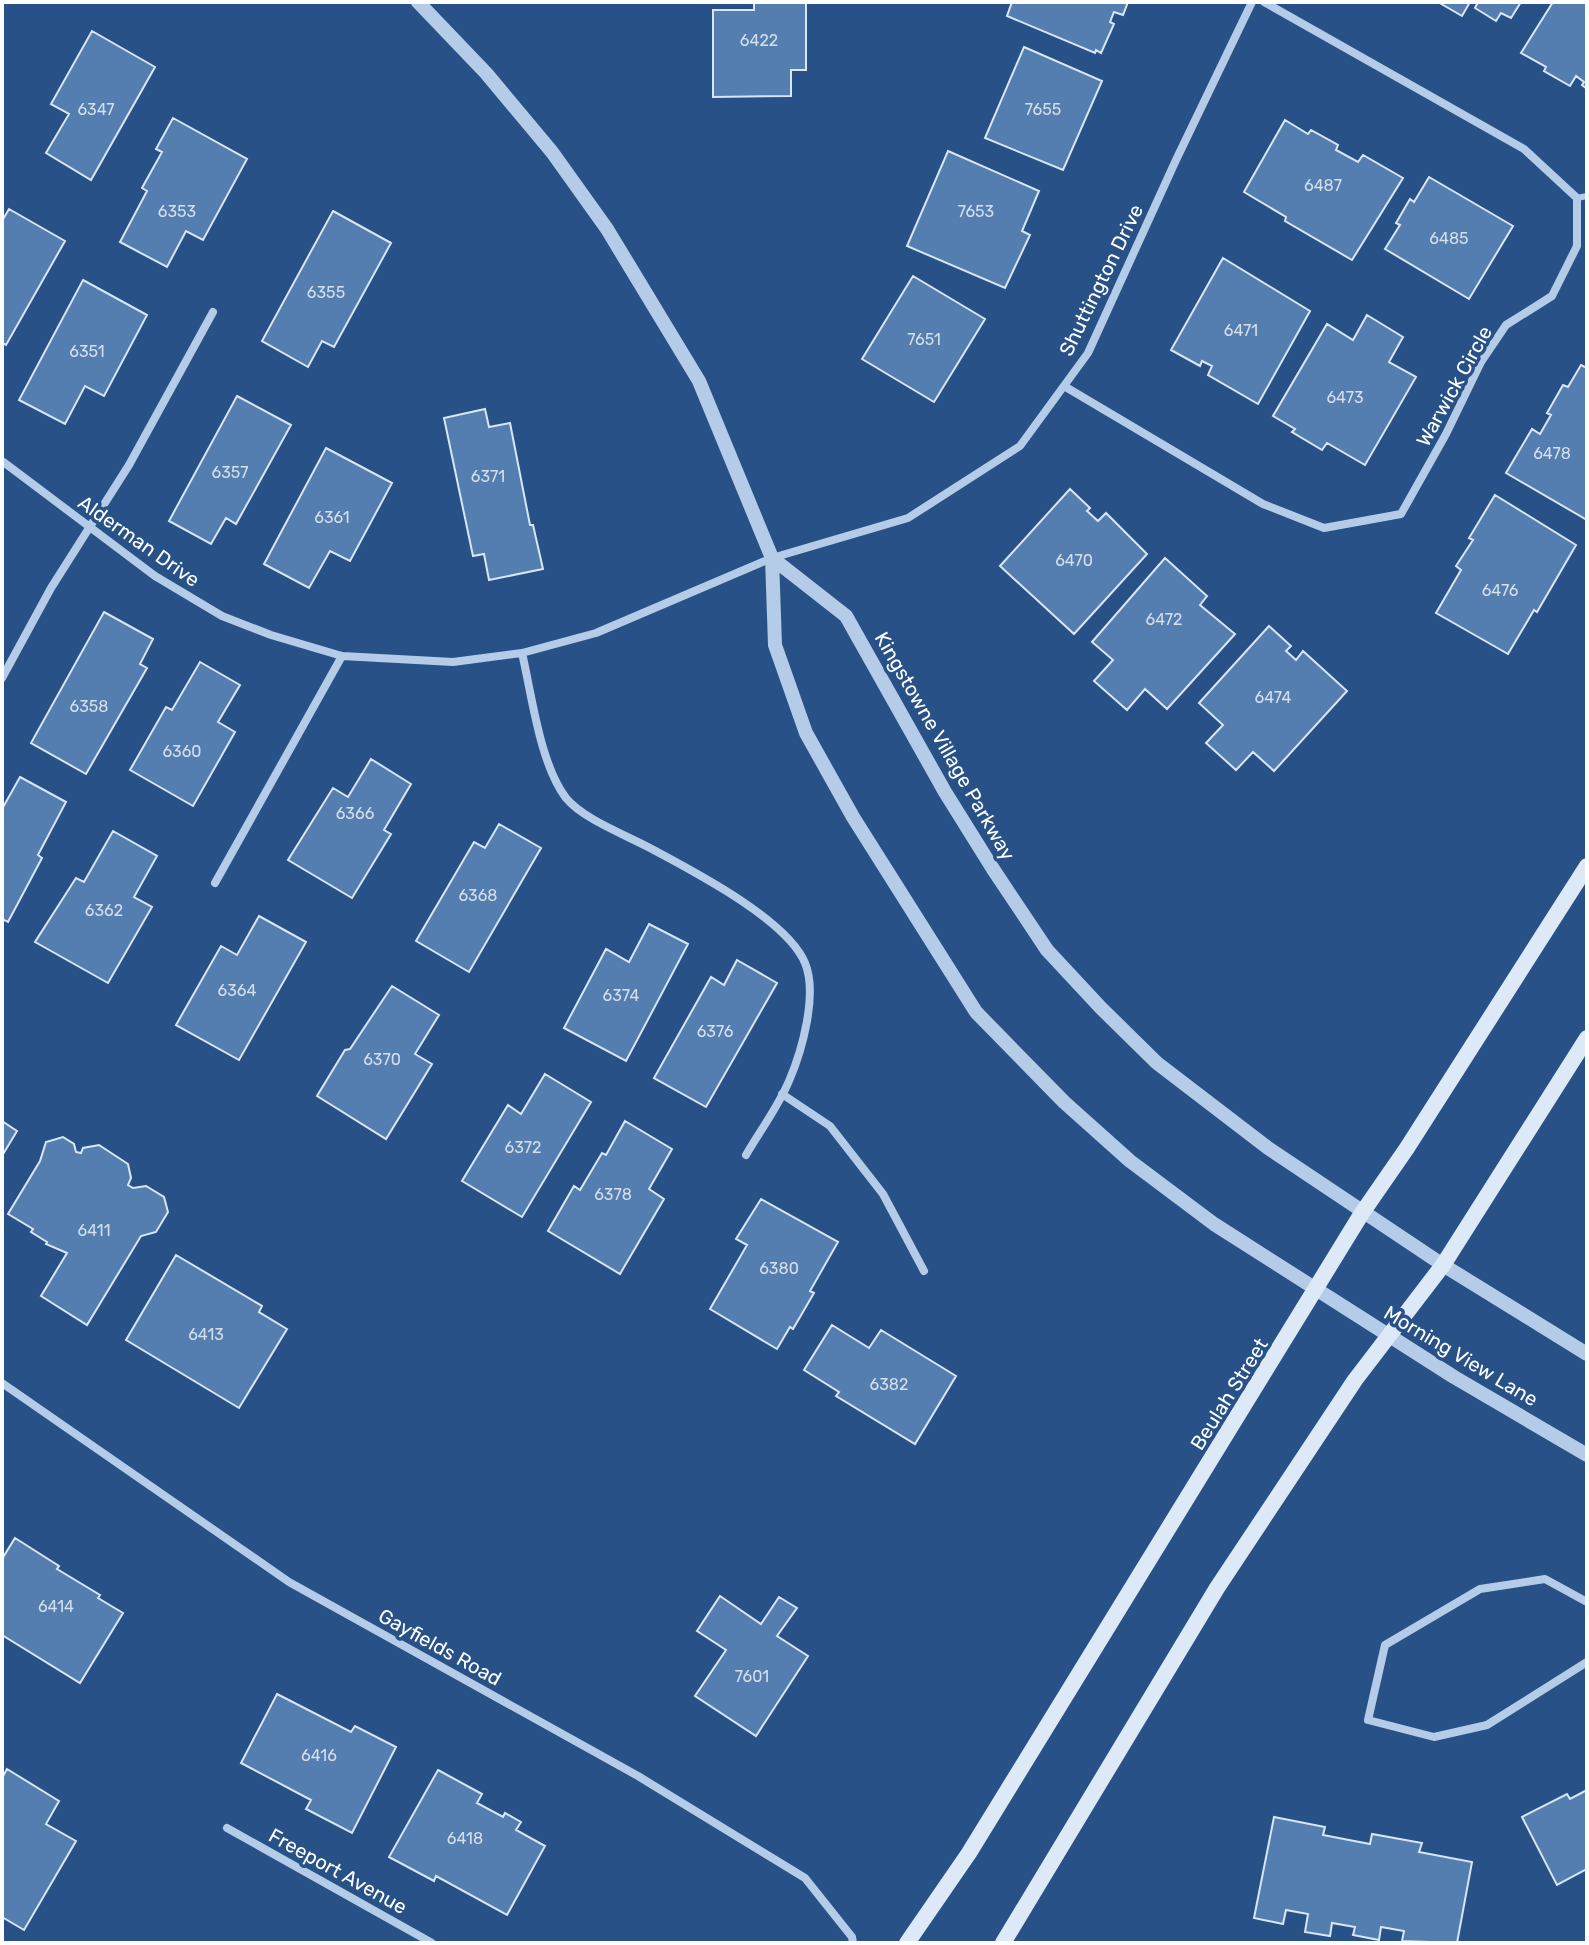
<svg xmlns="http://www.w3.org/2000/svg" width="1589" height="1945" font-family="Rubik,sans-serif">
	<rect width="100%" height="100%" fill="#285287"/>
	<path fill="#557eb0" stroke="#d8e6f6" stroke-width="2" d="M 754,2 L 806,2 L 806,70 L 791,70 L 791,96 L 713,97 L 713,10 L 754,10 Z
		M 1012,2 L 1128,2 L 1123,15 L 1114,12 L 1110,22 L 1114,24 L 1101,53 L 1096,50 L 1095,53 L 1007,16 Z
		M 1438,2 L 1470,2 L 1462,16 Z
		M 1478,2 L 1521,2 L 1511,18 L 1501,13 L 1496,21 L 1475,8 Z
		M 1553,2 L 1587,2 L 1587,89 L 1582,85 L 1584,82 L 1576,76 L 1570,86 L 1544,71 L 1546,67 L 1521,53 Z
		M 92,31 L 155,67 L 91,180 L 46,153 L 69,114 L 51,104 Z
		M 1024,47 L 1102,81 L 1063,170 L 985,138 Z
		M 173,118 L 247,159 L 203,240 L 186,231 L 167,267 L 120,242 L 147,191 L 142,188 L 162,152 L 156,149 Z
		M 1285,120 L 1308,134 L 1311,130 L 1338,145 L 1336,150 L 1358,162 L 1363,155 L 1403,178 L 1352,260 L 1285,221 L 1286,217 L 1244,192 Z
		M 948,151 L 1039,191 L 1022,231 L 1030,235 L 1005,288 L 907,246 Z
		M 1429,177 L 1513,226 L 1469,299 L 1385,249 L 1400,225 L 1396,223 L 1410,199 L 1414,202 Z
		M 9,209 L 65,241 L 6,345 L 2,343 L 2,221 Z
		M 333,211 L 391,243 L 334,347 L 322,341 L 308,367 L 262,341 Z
		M 1223,258 L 1310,311 L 1258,404 L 1208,375 L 1212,366 L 1202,361 L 1200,366 L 1171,350 Z
		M 913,276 L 985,319 L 934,402 L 862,359 Z
		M 83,280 L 147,315 L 104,396 L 85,386 L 65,424 L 19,400 Z
		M 1367,315 L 1403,337 L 1389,362 L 1416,377 L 1365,465 L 1327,443 L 1322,450 L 1292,432 L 1295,429 L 1273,416 L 1327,324 L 1353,340 Z
		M 1581,365 L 1587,368 L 1587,520 L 1506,473 L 1532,429 L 1540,434 L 1551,415 L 1547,413 L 1563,385 L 1568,387 Z
		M 237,396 L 291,425 L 236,524 L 226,518 L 211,544 L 169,521 Z
		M 485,409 L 489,427 L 510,423 L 530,525 L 533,525 L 543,569 L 489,580 L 484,554 L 473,556 L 444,418 Z
		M 326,448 L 392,483 L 350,561 L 330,551 L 309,588 L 264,564 Z
		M 1070,489 L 1090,508 L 1087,511 L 1098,521 L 1106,513 L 1147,554 L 1074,634 L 1000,566 Z
		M 1495,495 L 1576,545 L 1537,612 L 1534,610 L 1508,654 L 1436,613 L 1461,570 L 1456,566 L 1473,540 L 1469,538 Z
		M 1165,558 L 1207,596 L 1200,605 L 1235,634 L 1167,709 L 1145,689 L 1127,710 L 1094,681 L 1113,660 L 1092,642 Z
		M 104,612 L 153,639 L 140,664 L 147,668 L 86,774 L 31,743 Z
		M 1269,626 L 1291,646 L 1286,651 L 1296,660 L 1303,651 L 1347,691 L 1274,771 L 1253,752 L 1236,770 L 1206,743 L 1223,725 L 1199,703 Z
		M 200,662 L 240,685 L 218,722 L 235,732 L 193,806 L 130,770 L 166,707 L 172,710 Z
		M 371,759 L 411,784 L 384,830 L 391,834 L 352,898 L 288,860 L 333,788 L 348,797 Z
		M 20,777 L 66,802 L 38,855 L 42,858 L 8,922 L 2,919 L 2,809 Z
		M 499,824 L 541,848 L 469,972 L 416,941 L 474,842 L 485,848 Z
		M 113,831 L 157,856 L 134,897 L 152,907 L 108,983 L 35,942 L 76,878 L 84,882 Z
		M 259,916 L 306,942 L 239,1060 L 176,1025 L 221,946 L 237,955 Z
		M 649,924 L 688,944 L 626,1061 L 564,1028 L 606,949 L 629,962 Z
		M 737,960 L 777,983 L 706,1107 L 654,1078 L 711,977 L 724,985 Z
		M 392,986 L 439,1015 L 415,1054 L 432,1064 L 386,1139 L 317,1096 L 345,1050 L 350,1049 Z
		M 545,1074 L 591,1102 L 522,1217 L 462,1181 L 508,1105 L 521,1114 Z
		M 2,1121 L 17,1131 L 2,1156 Z
		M 625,1121 L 672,1149 L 649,1189 L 664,1199 L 620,1274 L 548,1231 L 574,1186 L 580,1190 L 602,1153 L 606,1155 Z
		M 63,1137 L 74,1144 L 76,1152 L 81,1153 L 83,1148 L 99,1145 L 128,1164 L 131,1178 L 128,1185 L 133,1188 L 146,1186 L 164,1197 L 168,1212 L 156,1232 L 141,1236 L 87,1325 L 41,1296 L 67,1253 L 46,1244 L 47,1242 L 31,1232 L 33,1229 L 8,1214 L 40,1161 L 46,1142 Z
		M 761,1199 L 838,1242 L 810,1291 L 814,1293 L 793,1329 L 790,1327 L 777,1349 L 710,1309 L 747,1245 L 736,1239 Z
		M 176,1255 L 262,1306 L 259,1312 L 287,1329 L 239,1408 L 126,1340 Z
		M 832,1325 L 869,1348 L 881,1330 L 956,1376 L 915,1444 L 836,1396 L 839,1392 L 804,1370 Z
		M 15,1538 L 59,1566 L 57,1569 L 100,1595 L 98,1598 L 123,1613 L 80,1683 L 2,1635 L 2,1559 Z
		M 720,1596 L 761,1624 L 779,1597 L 797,1608 L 777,1636 L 808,1656 L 756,1736 L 695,1696 L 726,1650 L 697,1631 Z
		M 277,1694 L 351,1732 L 355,1726 L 396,1747 L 352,1833 L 306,1809 L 311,1800 L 241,1763 Z
		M 7,1769 L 59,1801 L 46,1824 L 76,1841 L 24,1930 L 2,1917 L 2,1778 Z
		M 438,1770 L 482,1794 L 477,1803 L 503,1817 L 505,1813 L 521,1822 L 516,1830 L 545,1846 L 507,1915 L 436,1876 L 434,1881 L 389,1857 Z
		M 1587,1790 L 1587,1869 L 1557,1885 L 1522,1817 L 1567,1794 L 1570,1799 Z
		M 1274,1817 L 1325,1827 L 1323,1835 L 1370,1844 L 1372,1834 L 1422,1843 L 1419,1852 L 1472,1862 L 1457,1943 L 1402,1941 L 1404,1931 L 1381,1927 L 1379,1940 L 1353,1935 L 1355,1927 L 1332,1923 L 1330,1936 L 1305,1932 L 1308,1914 L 1286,1910 L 1283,1924 L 1254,1918 Z"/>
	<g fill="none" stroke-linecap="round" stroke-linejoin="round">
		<path stroke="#b4cce8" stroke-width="6" d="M 1577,198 L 1587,196"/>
		<path stroke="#b4cce8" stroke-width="8" d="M 1064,386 L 1263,504 L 1324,528 L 1401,514 L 1446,434 L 1481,362 L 1506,325 L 1552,296 L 1577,246 L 1577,198 L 1524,149 L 1264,2
			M 2,461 L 155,576 L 222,616 L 271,635 L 342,656 L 453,662 L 522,653 L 596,633 L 772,558 L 908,518 L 1020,446 L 1088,353 L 1176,160 L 1252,2
			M 522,653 C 532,696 540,764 566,798 C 583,819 626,835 650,848 C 691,870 787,919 805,963 C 818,994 802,1051 789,1081 C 778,1107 760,1131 746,1155
			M 2,678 L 51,588 L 129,465 L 213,312
			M 215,883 L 342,656
			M 782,1094 L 830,1126 L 883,1194 L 924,1271
			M 2,1383 L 289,1582 L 638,1776 L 805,1878 L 852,1937 L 853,1943
			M 1587,1602 L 1545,1579 L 1480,1589 L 1385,1645 L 1368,1720 L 1434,1737 L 1487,1725 L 1587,1662
			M 227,1828 L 432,1943"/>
		<path stroke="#b4cce8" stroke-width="14" d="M 418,2 L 486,73 L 552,152 L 607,229 L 699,381 L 772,558 L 775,645 L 806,733 L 853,817 L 976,1012 L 1064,1102 L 1130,1161 L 1214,1224 L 1454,1377 L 1587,1455
			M 772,558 L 846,616 L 945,792 L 993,869 L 1047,950 L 1101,1008 L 1157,1063 L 1268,1148 L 1443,1265 L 1587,1354"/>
		<path stroke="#dee9f7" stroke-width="16" d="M 907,1943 L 969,1853 L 1362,1213 L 1407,1148 L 1587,866
			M 1003,1943 L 1217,1588 L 1355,1380 L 1443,1265 L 1587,1038"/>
	</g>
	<g text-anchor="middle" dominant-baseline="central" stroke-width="7" stroke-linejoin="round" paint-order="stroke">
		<g font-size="16" fill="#d4dfeb">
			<text x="759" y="40">6422</text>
			<text x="96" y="109">6347</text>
			<text x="1043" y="109">7655</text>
			<text x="1323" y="185">6487</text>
			<text x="177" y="211">6353</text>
			<text x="976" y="211">7653</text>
			<text x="1449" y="238">6485</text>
			<text x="326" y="292">6355</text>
			<text x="1241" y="330">6471</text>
			<text x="924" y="339">7651</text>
			<text x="87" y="351">6351</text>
			<text x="1345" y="397">6473</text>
			<text x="1552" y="453">6478</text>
			<text x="230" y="472">6357</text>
			<text x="488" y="476">6371</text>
			<text x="332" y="517">6361</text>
			<text x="1074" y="560">6470</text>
			<text x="1500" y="590">6476</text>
			<text x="1164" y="619">6472</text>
			<text x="1273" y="697">6474</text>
			<text x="89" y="706">6358</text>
			<text x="182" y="751">6360</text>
			<text x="355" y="813">6366</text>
			<text x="478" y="895">6368</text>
			<text x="104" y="910">6362</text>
			<text x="237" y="990">6364</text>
			<text x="621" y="995">6374</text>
			<text x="715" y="1031">6376</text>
			<text x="382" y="1059">6370</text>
			<text x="523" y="1147">6372</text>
			<text x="613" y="1194">6378</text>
			<text x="94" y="1230">6411</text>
			<text x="779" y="1268">6380</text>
			<text x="206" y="1334">6413</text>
			<text x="889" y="1384">6382</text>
			<text x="56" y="1606">6414</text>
			<text x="752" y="1676">7601</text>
			<text x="319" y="1755">6416</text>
			<text x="465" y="1838">6418</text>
		</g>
		<g font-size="20" fill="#fff" stroke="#285287">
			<text transform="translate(1101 280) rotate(-64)">Shuttington Drive</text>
			<text transform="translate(1454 386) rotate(-61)">Warwick Circle</text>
			<text transform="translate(139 541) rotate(35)">Alderman Drive</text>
			<text transform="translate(945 746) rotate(60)">Kingstowne Village Parkway</text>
			<text transform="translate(1461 1356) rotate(31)">Morning View Lane</text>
			<text transform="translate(1229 1394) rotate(-58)">Beulah Street</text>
			<text transform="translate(440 1647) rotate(29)">Gayfields Road</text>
			<text transform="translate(338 1871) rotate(29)">Freeport Avenue</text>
		</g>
	</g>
	<rect width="1589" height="1945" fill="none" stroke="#ffffff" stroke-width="8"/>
</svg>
